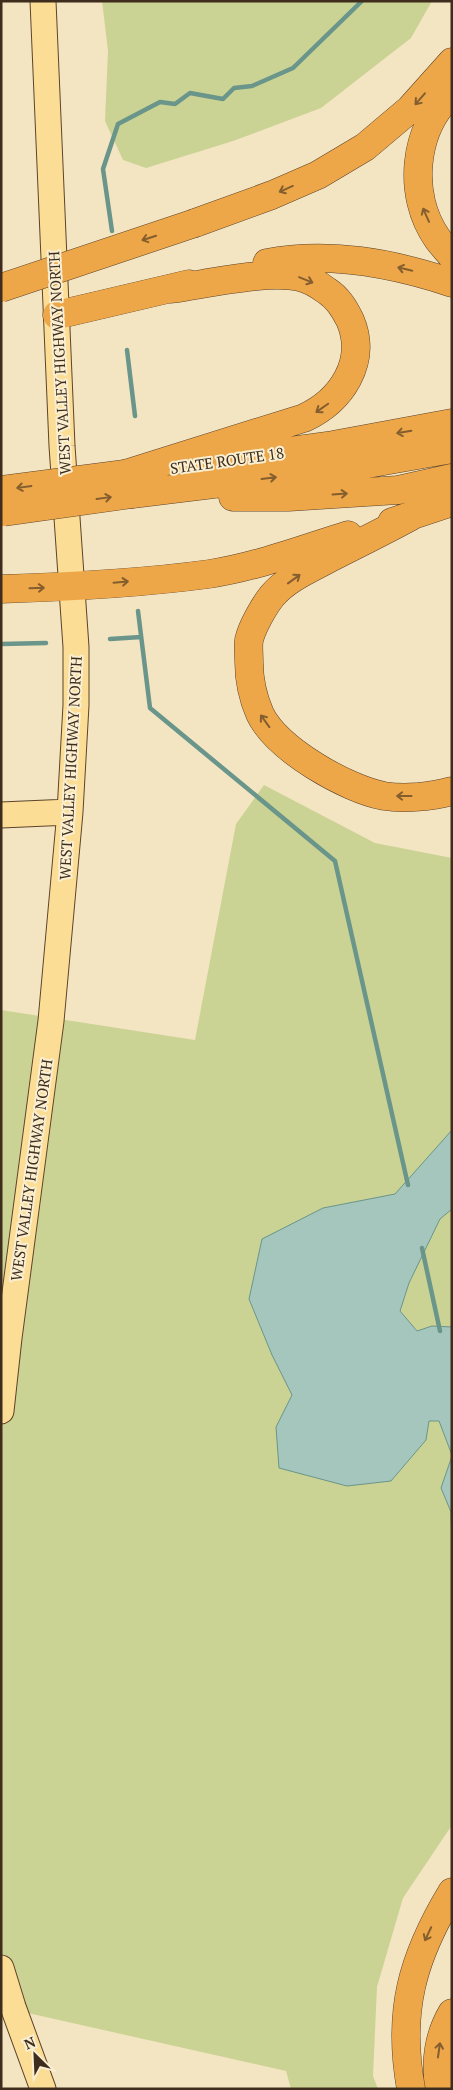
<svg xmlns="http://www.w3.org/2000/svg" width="453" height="2090" font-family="'PT Serif',serif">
	<rect width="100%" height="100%" fill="#f3e5c2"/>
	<path fill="#cbd394" d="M 102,1 L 432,1 L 411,38 L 321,108 L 233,141 L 146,168 L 123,160 L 105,121 L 108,51 Z
		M 264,785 L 375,843 L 452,858 L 452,1825 L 403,1898 L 377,1987 L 373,2076 L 378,2089 L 291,2089 L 286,2071 L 1,2007 L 1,1010 L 195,1040 L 236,824 Z"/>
	<path fill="#a5c6bc" stroke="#6a958b" d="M 452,1130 L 452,1209 L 440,1219 L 409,1283 L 400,1311 L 417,1331 L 432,1326 L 452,1327 L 452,1455 L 439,1421 L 429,1421 L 426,1440 L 391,1481 L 347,1486 L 279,1468 L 276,1427 L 292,1395 L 272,1355 L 249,1299 L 262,1239 L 323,1208 L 395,1194 Z
		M 452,1456 L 452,1546 L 451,1512 L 441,1488 Z"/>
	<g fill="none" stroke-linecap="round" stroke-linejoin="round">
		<path stroke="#6a958b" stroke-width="4.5" d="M 112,231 L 103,169 L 118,124 L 160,102 L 175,104 L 190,93 L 223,99 L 234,88 L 252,86 L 293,68 L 362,1
			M 127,350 L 135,416
			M 138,611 L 150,708 L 335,861 L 408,1185
			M 110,639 L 141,637
			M 1,644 L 46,643
			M 422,1248 L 440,1331"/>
		<g stroke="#5d432b" stroke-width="27">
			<path id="major" d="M 1,815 L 70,812
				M 1,1411 L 9,1338 L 51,1021 L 70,812 L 76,705 L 76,647 L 62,446 L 43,1
				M 1,1968 L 13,2007 L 43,2089"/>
		</g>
		<g stroke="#5d432b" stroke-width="29">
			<path id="highway" d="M 452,93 C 413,129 407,195 437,238 C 441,244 447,250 452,256
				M 195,223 L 272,195 L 318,175 L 365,147 L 410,109 L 452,62
				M 267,263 C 329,251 392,263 452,283
				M 57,315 L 189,284
				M 203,463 L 333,445 L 452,423
				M 125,474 L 304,418 C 341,401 368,362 350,320 C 344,308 338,298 327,291 C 319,285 309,279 300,277 C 266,270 207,284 171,289
				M 132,494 L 344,468 L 452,449
				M 233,497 L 288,497 L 398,490 L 452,478
				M 410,517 C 384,531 358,544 332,557 C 312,568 287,578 272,596 C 264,606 252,627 249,640 C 248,646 249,655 249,662 C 249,680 253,698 260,714 C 277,749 346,789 384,796 C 404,799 432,797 452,791
				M 392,522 L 452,502
				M 1,589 C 69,587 142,583 209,574 C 256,567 303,549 348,535
				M 411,2089 C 397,2012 412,1958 452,1892
				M 440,2089 C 434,2063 439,2035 452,2013"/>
		</g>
		<use href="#major" stroke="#fbdd95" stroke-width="25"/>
		<use href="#highway" stroke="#eda748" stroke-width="28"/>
		<g stroke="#5d432b" stroke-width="29" stroke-linecap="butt">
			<path id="highway-bridge" d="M 1,288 L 195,223
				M 1,490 L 125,474
				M 4,512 L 132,494"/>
		</g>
		<use href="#highway-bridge" stroke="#eda748" stroke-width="28"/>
	</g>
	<defs><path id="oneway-shaft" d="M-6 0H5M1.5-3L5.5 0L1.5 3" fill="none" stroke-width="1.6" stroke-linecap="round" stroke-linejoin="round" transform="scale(1.25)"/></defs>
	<g stroke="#845e2e">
		<use href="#oneway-shaft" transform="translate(420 99) rotate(131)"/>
		<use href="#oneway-shaft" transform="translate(286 189) rotate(156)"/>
		<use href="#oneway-shaft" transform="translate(426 215) rotate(-114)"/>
		<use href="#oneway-shaft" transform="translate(149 238) rotate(162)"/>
		<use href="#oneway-shaft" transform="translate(405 269) rotate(-167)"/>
		<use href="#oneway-shaft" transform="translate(306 280) rotate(22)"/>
		<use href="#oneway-shaft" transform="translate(322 408) rotate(145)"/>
		<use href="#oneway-shaft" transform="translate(404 432) rotate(170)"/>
		<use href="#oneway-shaft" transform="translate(269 478) rotate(-7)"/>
		<use href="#oneway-shaft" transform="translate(24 487) rotate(172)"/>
		<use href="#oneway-shaft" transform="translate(340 494) rotate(-4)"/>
		<use href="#oneway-shaft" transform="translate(104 498) rotate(-8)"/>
		<use href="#oneway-shaft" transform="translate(294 579) rotate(-36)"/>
		<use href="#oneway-shaft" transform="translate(121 582) rotate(-5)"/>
		<use href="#oneway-shaft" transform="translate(37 588) rotate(-2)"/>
		<use href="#oneway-shaft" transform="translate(265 721) rotate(-126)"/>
		<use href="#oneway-shaft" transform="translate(404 796) rotate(-180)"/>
		<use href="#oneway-shaft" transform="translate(428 1934) rotate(115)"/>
		<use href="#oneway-shaft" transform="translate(439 2050) rotate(-82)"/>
	</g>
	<g text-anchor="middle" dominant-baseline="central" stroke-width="4" stroke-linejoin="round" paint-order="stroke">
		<g font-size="15" fill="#3e2d1c" stroke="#faefd2">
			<text transform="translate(59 363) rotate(-93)">WEST VALLEY HIGHWAY NORTH</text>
			<text transform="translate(227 460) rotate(-8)">STATE ROUTE 18</text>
			<text transform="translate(70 768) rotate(-87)">WEST VALLEY HIGHWAY NORTH</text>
			<text transform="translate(31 1170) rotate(-82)">WEST VALLEY HIGHWAY NORTH</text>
		</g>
	</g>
	<rect width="453" height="2090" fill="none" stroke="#3e2d1c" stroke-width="5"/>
	<g transform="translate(35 2055) rotate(336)" stroke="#faefd2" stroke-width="4" paint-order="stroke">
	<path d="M0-4L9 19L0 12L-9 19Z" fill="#3e2d1c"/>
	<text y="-8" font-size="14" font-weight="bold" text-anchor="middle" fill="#3e2d1c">N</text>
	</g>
</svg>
